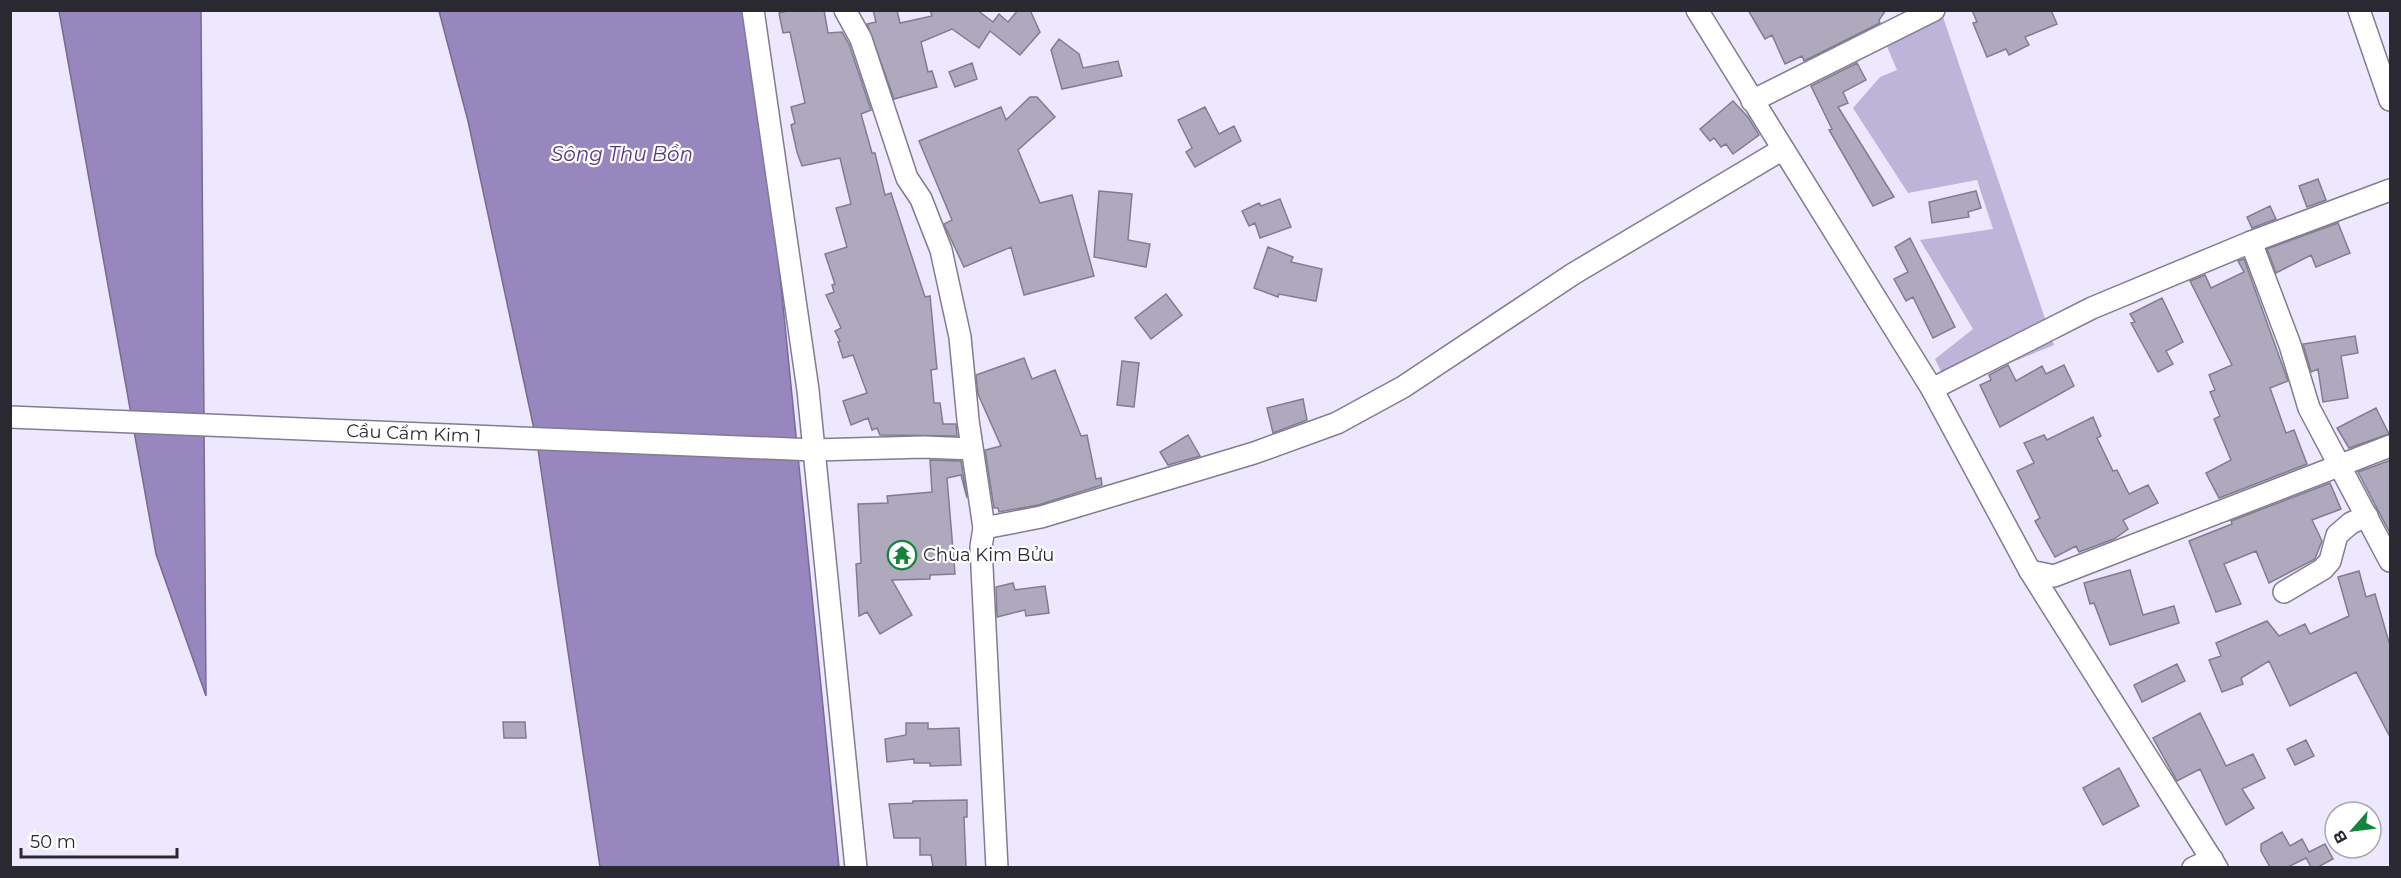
<svg xmlns="http://www.w3.org/2000/svg" width="2401" height="878" font-family="Montserrat,sans-serif">
	<rect width="100%" height="100%" fill="#eee8fe"/>
	<path fill="#beb3d9" d="M 1942,14 L 2054,345 L 1949,388 L 1935,359 L 1973,329 L 1920,240 L 1993,229 L 1977,180 L 1908,193 L 1853,108 L 1880,77 L 1897,70 L 1883,37 Z"/>
	<path fill="#9886bf" stroke="#776a94" stroke-width="1.5" d="M 59,11 L 201,11 L 206,696 L 156,554 Z
		M 439,11 L 742,11 L 768,155 L 839,867 L 600,867 L 537,443 L 468,121 Z"/>
	<path fill="#afa9be" stroke="#827c90" stroke-width="1.5" d="M 791,10 L 824,10 L 828,33 L 842,32 L 849,44 L 871,110 L 861,114 L 872,153 L 875,153 L 885,195 L 891,193 L 925,297 L 930,296 L 937,369 L 931,370 L 934,403 L 940,403 L 943,424 L 956,424 L 957,436 L 880,435 L 877,428 L 872,430 L 868,418 L 851,425 L 843,401 L 867,393 L 853,355 L 843,358 L 838,342 L 840,341 L 835,331 L 841,328 L 826,295 L 834,292 L 832,285 L 835,284 L 825,254 L 847,247 L 836,208 L 851,204 L 840,158 L 802,166 L 797,152 L 791,125 L 795,123 L 791,107 L 805,103 L 790,32 L 783,33 L 779,13 Z
		M 873,10 L 897,10 L 900,23 L 932,16 L 930,10 L 977,10 L 993,22 L 999,14 L 1008,22 L 1018,10 L 1030,10 L 1040,32 L 1020,55 L 990,31 L 979,48 L 952,29 L 921,42 L 928,72 L 932,71 L 937,87 L 894,99 L 867,24 L 876,22 Z
		M 1748,10 L 1886,10 L 1879,20 L 1880,23 L 1804,61 L 1802,56 L 1785,64 L 1772,35 L 1765,39 Z
		M 1972,10 L 2051,10 L 2057,24 L 2025,37 L 2029,45 L 2009,55 L 2006,49 L 1987,57 L 1973,23 L 1977,22 Z
		M 1059,39 L 1079,54 L 1083,68 L 1118,61 L 1122,76 L 1062,89 L 1051,50 Z
		M 972,63 L 977,79 L 955,87 L 949,72 Z
		M 1857,63 L 1866,80 L 1843,92 L 1848,103 L 1838,107 L 1894,197 L 1873,206 L 1829,130 L 1832,129 L 1811,86 Z
		M 1030,97 L 1037,97 L 1055,117 L 1018,150 L 1040,203 L 1072,195 L 1094,276 L 1024,295 L 1011,247 L 964,267 L 944,224 L 952,220 L 919,141 L 1001,107 L 1006,120 Z
		M 1733,101 L 1748,117 L 1759,135 L 1733,154 L 1726,144 L 1721,147 L 1714,138 L 1710,141 L 1700,129 Z
		M 1205,107 L 1219,134 L 1234,126 L 1241,141 L 1195,167 L 1186,152 L 1192,148 L 1178,120 Z
		M 2318,179 L 2326,200 L 2307,207 L 2299,186 Z
		M 1099,191 L 1132,194 L 1128,240 L 1150,244 L 1146,267 L 1094,257 Z
		M 1976,191 L 1981,208 L 1968,212 L 1969,217 L 1932,223 L 1929,202 Z
		M 1280,199 L 1291,227 L 1260,238 L 1255,223 L 1249,226 L 1242,211 L 1259,203 L 1261,206 Z
		M 2270,206 L 2276,219 L 2252,228 L 2247,217 Z
		M 2338,223 L 2350,253 L 2316,267 L 2311,255 L 2276,273 L 2267,249 Z
		M 1910,238 L 1955,327 L 1933,338 L 1913,297 L 1906,301 L 1894,279 L 1908,272 L 1895,247 Z
		M 1268,247 L 1293,257 L 1291,262 L 1322,269 L 1316,301 L 1279,294 L 1278,297 L 1254,288 Z
		M 2244,259 L 2288,381 L 2270,388 L 2286,433 L 2294,430 L 2307,464 L 2219,498 L 2206,473 L 2231,460 L 2214,419 L 2220,416 L 2210,392 L 2215,390 L 2209,375 L 2232,365 L 2190,281 L 2205,275 L 2211,288 L 2244,272 L 2238,261 Z
		M 1166,294 L 1182,315 L 1151,339 L 1135,318 Z
		M 2162,298 L 2183,342 L 2166,351 L 2173,364 L 2158,372 L 2131,323 L 2135,322 L 2130,314 Z
		M 2355,336 L 2358,353 L 2341,356 L 2348,398 L 2323,402 L 2318,369 L 2311,372 L 2303,344 Z
		M 1024,358 L 1032,379 L 1055,370 L 1081,436 L 1087,435 L 1096,479 L 1101,478 L 1102,485 L 1038,505 L 999,512 L 998,508 L 994,508 L 985,450 L 1001,446 L 978,394 L 976,375 Z
		M 1122,361 L 1139,363 L 1134,407 L 1117,405 Z
		M 2008,365 L 2016,381 L 2042,366 L 2046,374 L 2064,365 L 2074,386 L 2000,427 L 1980,385 L 1991,380 L 1989,375 Z
		M 1303,399 L 1307,420 L 1273,433 L 1267,408 Z
		M 2376,408 L 2389,434 L 2349,448 L 2337,428 Z
		M 2093,417 L 2101,436 L 2097,438 L 2113,471 L 2117,470 L 2129,494 L 2148,485 L 2158,503 L 2123,520 L 2128,529 L 2114,539 L 2079,552 L 2076,546 L 2055,557 L 2035,521 L 2040,518 L 2017,471 L 2034,463 L 2024,443 L 2044,435 L 2047,440 Z
		M 1188,435 L 1200,456 L 1168,465 L 1160,452 Z
		M 930,460 L 961,461 L 967,498 L 961,475 L 947,478 L 955,574 L 930,575 L 930,579 L 892,580 L 912,615 L 880,634 L 867,612 L 859,616 L 856,564 L 861,563 L 858,504 L 888,503 L 887,496 L 932,492 Z
		M 2391,460 L 2391,535 L 2358,472 Z
		M 2330,483 L 2341,509 L 2312,520 L 2322,541 L 2315,559 L 2269,583 L 2256,551 L 2224,564 L 2241,604 L 2216,612 L 2189,541 L 2232,524 L 2231,521 Z
		M 2130,570 L 2143,615 L 2174,606 L 2179,623 L 2110,645 L 2094,603 L 2090,604 L 2084,583 Z
		M 2359,571 L 2366,597 L 2375,594 L 2391,649 L 2391,739 L 2356,672 L 2290,706 L 2269,661 L 2241,678 L 2243,684 L 2222,692 L 2209,660 L 2221,656 L 2216,643 L 2267,621 L 2279,636 L 2305,624 L 2310,634 L 2349,616 L 2338,577 Z
		M 1013,583 L 1015,590 L 1045,586 L 1049,613 L 1026,616 L 1025,610 L 997,617 L 996,587 Z
		M 2177,664 L 2185,681 L 2142,702 L 2134,685 Z
		M 2200,713 L 2226,766 L 2253,754 L 2265,778 L 2242,789 L 2254,808 L 2226,825 L 2200,769 L 2177,781 L 2153,738 Z
		M 503,722 L 525,722 L 526,738 L 504,738 Z
		M 906,723 L 928,723 L 928,729 L 959,728 L 961,765 L 930,766 L 930,763 L 914,763 L 914,759 L 887,762 L 885,739 L 906,735 Z
		M 2306,740 L 2314,756 L 2295,765 L 2287,749 Z
		M 2119,768 L 2139,806 L 2103,825 L 2083,788 Z
		M 967,800 L 967,817 L 964,817 L 966,867 L 933,867 L 931,855 L 920,855 L 920,838 L 894,838 L 889,804 L 913,803 L 913,801 Z
		M 2282,832 L 2290,846 L 2302,839 L 2309,852 L 2325,844 L 2333,859 L 2318,867 L 2311,867 L 2306,858 L 2288,867 L 2270,867 L 2261,851 L 2261,844 Z"/>
	<g fill="none" stroke-linecap="round" stroke-linejoin="round">
		<g stroke="#827c90" stroke-width="24">
			<g id="minor">
				<path d="M 753,10 L 808,390 L 856,868"/>
				<path d="M 845,10 L 861,39 L 907,178 L 921,199 L 941,250 L 960,337 L 968,420 L 984,528 L 981,547 L 997,868"/>
				<path d="M 1697,10 L 1932,389 L 2030,571 L 2217,868"/>
				<path d="M 2359,10 L 2390,100"/>
				<path d="M 1752,101 L 1934,10"/>
				<path d="M 2251,242 L 2290,345 L 2309,408 L 2390,561"/>
				<path d="M 1932,389 L 2092,308 L 2251,242 L 2390,190"/>
				<path id="s1" d="M 10,417 L 814,450 L 924,447 L 972,449"/>
				<path d="M 984,528 L 1041,517 L 1254,453 L 1337,423 L 1403,387 L 1573,274 L 1783,149"/>
				<path d="M 2030,571 L 2054,576 L 2390,446"/>
				<path d="M 2284,592 L 2323,569 L 2330,561 L 2337,535 L 2351,523 L 2367,516"/>
				<path d="M 2193,868 L 2212,859"/>
			</g>
		</g>
		<use href="#minor" stroke="#fff" stroke-width="21"/>
	</g>
	<defs>
		<g id="temple-ring" transform="scale(1.5)"><circle r="9.5" fill="#fff" stroke="#14843c" stroke-width="1.5"/><path d="M0-6L5-2H3V0L6.5 2.5H4V6H1.5V3h-3V6H-4V2.5H-6.5L-3 0V-2H-5Z" fill="#14843c"/></g>
	</defs>
	<g fill-rule="evenodd">
		<use href="#temple-ring" x="902" y="555"/>
	</g>
	<g text-anchor="middle" dominant-baseline="central" stroke-width="4.5" stroke-linejoin="round" paint-order="stroke">
		<g font-size="18" fill="#2a2830" stroke="#fff">
			<text stroke="none"><textPath href="#s1" startOffset="404">Cầu Cẩm Kim 1</textPath></text>
		</g>
		<g font-size="18" fill="#2a2830" stroke="#fff" text-anchor="start">
			<text x="923" y="555">Chùa Kim Bửu</text>
		</g>
		<g font-size="20" font-style="italic" fill="#533980" stroke="#fff">
			<text x="622" y="154">Sông Thu Bồn</text>
		</g>
	</g>
	<rect width="2401" height="878" fill="none" stroke="#2a2830" stroke-width="24"/>
	<g transform="translate(2353 830) rotate(242)"><circle r="28" fill="#ffffff" stroke="#aaa9ac" stroke-width="1.5"/>
	<path d="M0-4.5L10 22L0 15L-10 22Z" fill="#14843c"/>
	<text y="-9" font-size="16" font-weight="bold" text-anchor="middle" fill="#2a2830">B</text>
	</g>
	<path d="M21 848v9h156v-9" fill="none" stroke="#2a2830" stroke-width="3"/>
	<text x="30" y="848" font-size="18" fill="#2a2830" stroke="#ffffff" stroke-width="4.5" paint-order="stroke">50 m</text>
</svg>
